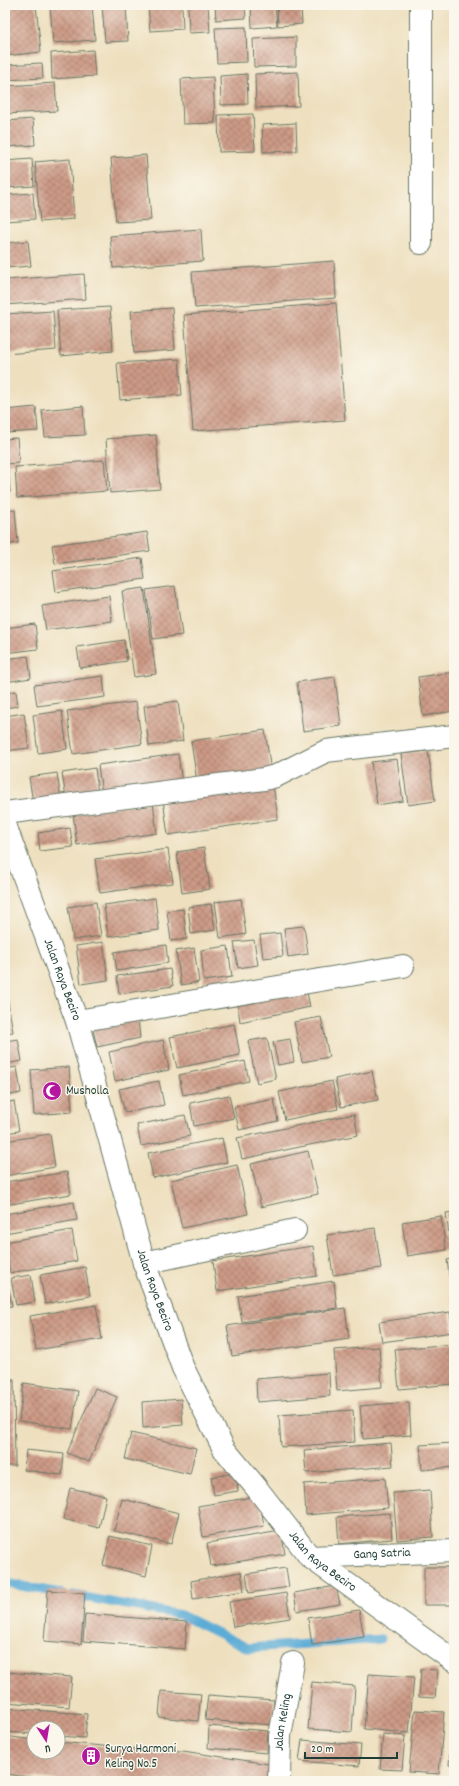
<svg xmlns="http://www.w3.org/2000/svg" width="459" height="1786" font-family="Dekko,sans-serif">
	<defs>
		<pattern id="building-cross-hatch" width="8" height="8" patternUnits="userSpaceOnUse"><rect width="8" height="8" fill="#cd9a86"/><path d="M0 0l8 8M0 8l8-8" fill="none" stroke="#a67f6e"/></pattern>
	</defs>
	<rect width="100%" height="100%" fill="#fbf7ec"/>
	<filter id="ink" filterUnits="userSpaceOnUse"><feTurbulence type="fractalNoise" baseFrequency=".025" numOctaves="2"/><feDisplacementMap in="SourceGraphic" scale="8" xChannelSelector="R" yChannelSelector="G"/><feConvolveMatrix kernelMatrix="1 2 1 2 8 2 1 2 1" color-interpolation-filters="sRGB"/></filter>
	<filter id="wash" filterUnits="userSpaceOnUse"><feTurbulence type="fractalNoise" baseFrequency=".012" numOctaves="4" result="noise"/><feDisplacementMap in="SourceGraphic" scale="16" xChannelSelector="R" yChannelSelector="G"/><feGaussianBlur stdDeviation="0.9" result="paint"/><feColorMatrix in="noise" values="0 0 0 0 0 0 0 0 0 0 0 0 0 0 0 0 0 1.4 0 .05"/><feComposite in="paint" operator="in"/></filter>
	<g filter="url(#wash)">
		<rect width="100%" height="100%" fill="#eee0bf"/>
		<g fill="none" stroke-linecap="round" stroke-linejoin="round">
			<path stroke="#5bacd6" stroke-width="9" d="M 5,1583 L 60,1593
				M 73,1595 L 181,1615 L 248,1648 L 381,1639"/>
		</g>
		<g id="blocks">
			<path fill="url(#building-cross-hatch)" d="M 5,5 L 36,5 L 41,52 L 5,56 Z
				M 50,5 L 92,5 L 95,40 L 53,43 Z
				M 102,5 L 126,5 L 128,41 L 105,42 Z
				M 148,5 L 182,5 L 183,29 L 150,31 Z
				M 188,5 L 208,5 L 210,32 L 189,33 Z
				M 215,5 L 245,5 L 246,18 L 216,20 Z
				M 251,5 L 275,5 L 277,26 L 252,28 Z
				M 277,5 L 301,5 L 302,24 L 278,26 Z
				M 246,27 L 247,62 L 217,63 L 215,28 Z
				M 296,37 L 296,66 L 254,67 L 253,39 Z
				M 93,50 L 95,76 L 52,79 L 51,53 Z
				M 42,63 L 43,78 L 5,80 L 5,65 Z
				M 298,72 L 299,106 L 256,108 L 255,74 Z
				M 247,74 L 248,104 L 221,105 L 220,76 Z
				M 213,77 L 215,123 L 183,124 L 181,79 Z
				M 55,83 L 57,111 L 5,114 L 5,86 Z
				M 253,114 L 255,151 L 219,152 L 218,115 Z
				M 33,119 L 35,145 L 5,147 L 5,121 Z
				M 296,123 L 297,151 L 263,152 L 262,125 Z
				M 146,155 L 151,220 L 116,222 L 111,158 Z
				M 32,159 L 34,186 L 5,188 L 5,161 Z
				M 70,159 L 74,219 L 40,222 L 35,162 Z
				M 33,193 L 35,219 L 5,221 L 5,195 Z
				M 201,229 L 203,261 L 113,268 L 110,236 Z
				M 28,241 L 31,266 L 5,268 L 5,243 Z
				M 334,261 L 336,298 L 195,308 L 192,272 Z
				M 84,274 L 86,299 L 5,305 L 5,280 Z
				M 336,303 L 345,420 L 193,431 L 184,315 Z
				M 110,307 L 113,351 L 61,356 L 57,310 Z
				M 172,308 L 175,350 L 134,353 L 131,311 Z
				M 53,311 L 56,350 L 5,354 L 5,314 Z
				M 179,359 L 182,395 L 120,400 L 117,363 Z
				M 83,406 L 85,435 L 45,437 L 42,410 Z
				M 36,407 L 38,431 L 5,433 L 5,410 Z
				M 156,435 L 160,489 L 110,493 L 106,439 Z
				M 17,438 L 19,463 L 5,464 L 5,439 Z
				M 104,460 L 107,491 L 17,498 L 15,467 Z
				M 5,471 L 8,471 L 10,492 L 5,492 Z
				M 15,510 L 18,543 L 5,545 L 5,511 Z
				M 147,532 L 150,551 L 55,564 L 52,545 Z
				M 142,558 L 145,579 L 56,592 L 53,571 Z
				M 175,586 L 182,635 L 153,639 L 146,590 Z
				M 144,588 L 156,674 L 134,677 L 122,591 Z
				M 109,596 L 112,621 L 46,630 L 42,606 Z
				M 35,624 L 38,649 L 5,653 L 5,628 Z
				M 124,640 L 127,661 L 80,668 L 77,647 Z
				M 28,656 L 31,678 L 5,682 L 5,659 Z
				M 454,672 L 454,711 L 423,716 L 418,677 Z
				M 103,676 L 105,697 L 37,706 L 34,685 Z
				M 335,677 L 341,726 L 303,731 L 297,682 Z
				M 16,691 L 18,706 L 5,708 L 5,693 Z
				M 178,701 L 183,741 L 149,746 L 144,706 Z
				M 136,702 L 142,744 L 73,754 L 67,711 Z
				M 62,711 L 67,749 L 38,753 L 33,715 Z
				M 24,713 L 29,748 L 5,751 L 5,716 Z
				M 265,730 L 271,771 L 197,782 L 191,741 Z
				M 428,751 L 435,801 L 408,805 L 401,754 Z
				M 178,754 L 182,783 L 102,794 L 98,765 Z
				M 397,759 L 403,801 L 377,805 L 371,762 Z
				M 95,768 L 98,793 L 66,798 L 62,773 Z
				M 57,773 L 61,799 L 33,803 L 29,777 Z
				M 273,785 L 278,819 L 168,835 L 163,800 Z
				M 153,802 L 157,833 L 77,845 L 73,813 Z
				M 70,828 L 73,847 L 40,851 L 38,833 Z
				M 204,848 L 210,889 L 182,893 L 177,852 Z
				M 168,849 L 173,883 L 100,893 L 95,859 Z
				M 155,898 L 159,930 L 108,937 L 104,905 Z
				M 241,899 L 246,934 L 220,938 L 215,902 Z
				M 96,902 L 101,936 L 73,940 L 68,907 Z
				M 211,904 L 215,930 L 191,934 L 188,907 Z
				M 183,909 L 187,939 L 171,941 L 167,911 Z
				M 304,926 L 308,954 L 288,957 L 284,928 Z
				M 280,933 L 283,956 L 263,958 L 260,935 Z
				M 254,940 L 258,965 L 238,968 L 234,942 Z
				M 103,942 L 108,980 L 81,984 L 76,946 Z
				M 166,945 L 168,963 L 117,971 L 114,952 Z
				M 228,946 L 232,977 L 204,981 L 201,950 Z
				M 194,948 L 199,982 L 181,985 L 176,951 Z
				M 170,969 L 173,986 L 119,994 L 117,976 Z
				M 306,987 L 310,1007 L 240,1022 L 237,999 Z
				M 7,996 L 13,1032 L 5,1033 L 5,997 Z
				M 321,1017 L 329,1057 L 302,1062 L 294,1022 Z
				M 138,1018 L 140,1038 L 97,1047 L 91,1021 Z
				M 234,1024 L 240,1055 L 177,1068 L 170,1037 Z
				M 267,1038 L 276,1079 L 257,1083 L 248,1041 Z
				M 18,1039 L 22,1061 L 5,1064 L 5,1041 Z
				M 290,1039 L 294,1062 L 278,1065 L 273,1042 Z
				M 163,1040 L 169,1070 L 115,1081 L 109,1052 Z
				M 245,1061 L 249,1081 L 183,1095 L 179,1075 Z
				M 17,1067 L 21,1093 L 5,1096 L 5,1069 Z
				M 69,1067 L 72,1112 L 34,1115 L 31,1070 Z
				M 372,1071 L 378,1100 L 341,1107 L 335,1079 Z
				M 159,1081 L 164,1105 L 125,1113 L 119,1089 Z
				M 332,1081 L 338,1109 L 285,1120 L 279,1092 Z
				M 229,1095 L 234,1118 L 194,1126 L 190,1103 Z
				M 274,1099 L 278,1121 L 239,1130 L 234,1107 Z
				M 14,1101 L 19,1131 L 5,1133 L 5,1103 Z
				M 354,1114 L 358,1135 L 242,1159 L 237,1138 Z
				M 185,1115 L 190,1136 L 141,1146 L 137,1125 Z
				M 50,1134 L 55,1167 L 5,1176 L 5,1141 Z
				M 222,1138 L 227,1162 L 153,1178 L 148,1153 Z
				M 308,1151 L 318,1194 L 261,1207 L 251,1164 Z
				M 237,1165 L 248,1214 L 182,1228 L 171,1180 Z
				M 67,1172 L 71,1194 L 5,1205 L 5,1182 Z
				M 74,1202 L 77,1220 L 5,1233 L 5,1214 Z
				M 454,1212 L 454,1249 L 451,1249 L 446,1213 Z
				M 441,1216 L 446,1250 L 407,1256 L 402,1222 Z
				M 375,1228 L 381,1268 L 333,1275 L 327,1235 Z
				M 72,1230 L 77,1261 L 10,1273 L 5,1242 Z
				M 313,1246 L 317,1276 L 217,1291 L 213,1261 Z
				M 454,1259 L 454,1303 L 453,1303 L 447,1260 Z
				M 85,1267 L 90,1296 L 45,1304 L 40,1275 Z
				M 31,1275 L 35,1302 L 16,1305 L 11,1278 Z
				M 5,1281 L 7,1281 L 12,1306 L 5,1307 Z
				M 334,1281 L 337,1308 L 242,1322 L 238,1296 Z
				M 96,1305 L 102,1339 L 36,1350 L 30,1316 Z
				M 345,1308 L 349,1339 L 232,1356 L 227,1326 Z
				M 450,1312 L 453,1332 L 382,1342 L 379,1322 Z
				M 454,1344 L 454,1384 L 399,1389 L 395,1349 Z
				M 379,1347 L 382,1387 L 337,1391 L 334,1350 Z
				M 329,1373 L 330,1396 L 257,1402 L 256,1379 Z
				M 5,1379 L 14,1379 L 15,1466 L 5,1466 Z
				M 24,1383 L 78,1391 L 72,1429 L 19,1421 Z
				M 95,1388 L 117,1397 L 89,1462 L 67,1453 Z
				M 181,1399 L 183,1425 L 143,1428 L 142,1402 Z
				M 409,1402 L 411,1435 L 363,1439 L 360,1406 Z
				M 353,1410 L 355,1442 L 281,1447 L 279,1415 Z
				M 131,1433 L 196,1448 L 190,1474 L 125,1459 Z
				M 391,1443 L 393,1466 L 306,1473 L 304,1450 Z
				M 454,1443 L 454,1467 L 422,1470 L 420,1445 Z
				M 26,1450 L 64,1454 L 62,1475 L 24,1470 Z
				M 236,1473 L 238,1491 L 214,1495 L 211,1477 Z
				M 385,1478 L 388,1508 L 306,1515 L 304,1484 Z
				M 70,1488 L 106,1496 L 99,1528 L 63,1519 Z
				M 430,1490 L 433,1537 L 397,1540 L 393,1493 Z
				M 259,1496 L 264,1526 L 203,1537 L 198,1506 Z
				M 122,1499 L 179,1513 L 171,1544 L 114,1531 Z
				M 390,1513 L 392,1539 L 339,1544 L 337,1517 Z
				M 281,1531 L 285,1554 L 211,1566 L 207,1543 Z
				M 110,1536 L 152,1546 L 146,1576 L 103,1565 Z
				M 424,1567 L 454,1567 L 454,1605 L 424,1605 Z
				M 286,1568 L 289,1587 L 249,1593 L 246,1574 Z
				M 241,1572 L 244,1591 L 193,1599 L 191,1581 Z
				M 336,1586 L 340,1604 L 297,1611 L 294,1593 Z
				M 48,1590 L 85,1593 L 81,1644 L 44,1641 Z
				M 286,1593 L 290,1618 L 233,1627 L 229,1602 Z
				M 359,1610 L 364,1637 L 312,1645 L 308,1618 Z
				M 85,1614 L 187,1622 L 185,1649 L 83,1641 Z
				M 421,1669 L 438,1670 L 435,1698 L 419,1697 Z
				M 5,1672 L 72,1677 L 69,1707 L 5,1702 Z
				M 369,1674 L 414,1677 L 409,1733 L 364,1729 Z
				M 312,1682 L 355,1686 L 352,1732 L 308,1729 Z
				M 161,1691 L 201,1694 L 198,1721 L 159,1717 Z
				M 208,1695 L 274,1700 L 272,1725 L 205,1720 Z
				M 5,1708 L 87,1714 L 85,1738 L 58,1736 L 58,1728 L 34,1728 L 34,1734 L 5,1732 Z
				M 415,1710 L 444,1712 L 439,1774 L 409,1772 Z
				M 453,1715 L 454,1715 L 454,1766 L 449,1765 Z
				M 209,1726 L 268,1731 L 267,1753 L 208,1748 Z
				M 383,1734 L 405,1736 L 402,1770 L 380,1769 Z
				M 5,1736 L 34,1740 L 34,1752 L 58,1752 L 58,1742 L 148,1750 L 183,1751 L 275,1765 L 272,1781 L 67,1781 L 37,1778 L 5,1774 Z
				M 302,1740 L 361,1745 L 359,1766 L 299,1761 Z"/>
		</g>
	</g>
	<g filter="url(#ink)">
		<use href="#blocks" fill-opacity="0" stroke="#677665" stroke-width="1"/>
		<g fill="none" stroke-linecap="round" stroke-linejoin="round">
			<g stroke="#677665" stroke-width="24">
				<g id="minor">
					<path d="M 421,5 L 421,243"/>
					<path d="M 5,813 L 264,779 L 276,776 L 326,751 L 454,736"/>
					<path id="s1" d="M 5,825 L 77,1021 L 144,1263 L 183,1368 L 224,1449 L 255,1486 L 310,1557 L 454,1661"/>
					<path d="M 77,1021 L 403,966"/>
					<path d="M 144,1263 L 295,1230"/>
					<path id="s2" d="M 310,1557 L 454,1551"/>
					<path id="s3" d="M 279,1781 L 280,1736 L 293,1663"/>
				</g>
			</g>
			<use href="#minor" stroke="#fff" stroke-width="22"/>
		</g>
	</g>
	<defs>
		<g id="mosque-disc" transform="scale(1)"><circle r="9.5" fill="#b5179e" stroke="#fbf7ec"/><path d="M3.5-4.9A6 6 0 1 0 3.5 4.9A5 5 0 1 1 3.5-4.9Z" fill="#fff"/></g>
		<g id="building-disc" transform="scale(1)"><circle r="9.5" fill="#b5179e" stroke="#fbf7ec"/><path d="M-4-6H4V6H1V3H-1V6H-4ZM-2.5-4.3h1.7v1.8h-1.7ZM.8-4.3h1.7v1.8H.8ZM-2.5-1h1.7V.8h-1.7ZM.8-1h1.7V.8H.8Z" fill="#fff"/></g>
	</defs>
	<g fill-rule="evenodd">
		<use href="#mosque-disc" x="52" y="1091"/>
		<use href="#building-disc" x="91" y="1756"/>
	</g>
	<g text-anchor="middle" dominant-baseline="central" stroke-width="3" stroke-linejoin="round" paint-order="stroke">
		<g font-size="13" fill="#1f3d34" stroke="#fbf7ec">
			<text stroke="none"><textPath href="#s1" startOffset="165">Jalan Raya Beciro</textPath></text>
			<text stroke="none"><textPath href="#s1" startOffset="489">Jalan Raya Beciro</textPath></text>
			<text stroke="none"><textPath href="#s2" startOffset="72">Gang Satria</textPath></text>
			<text stroke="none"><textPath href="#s1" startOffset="813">Jalan Raya Beciro</textPath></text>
			<text stroke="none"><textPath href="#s3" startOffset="59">Jalan Keling</textPath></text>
		</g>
		<g font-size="13" fill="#1f3d34" stroke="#fbf7ec" text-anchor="start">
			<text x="66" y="1091">Musholla</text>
			<text x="105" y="1749">Surya Harmoni<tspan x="105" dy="15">Keling No.5</tspan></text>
		</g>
	</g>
	<rect width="459" height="1786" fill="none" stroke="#fbf7ec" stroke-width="20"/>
	<g transform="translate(46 1740) rotate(168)"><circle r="19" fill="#fbf7ec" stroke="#a3ada2"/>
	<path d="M0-3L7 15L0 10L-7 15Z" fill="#b5179e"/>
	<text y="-6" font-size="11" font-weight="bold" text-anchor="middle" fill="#1f3d34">U</text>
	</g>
	<path d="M305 1752v6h92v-6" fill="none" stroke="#1f3d34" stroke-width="2"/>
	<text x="311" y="1752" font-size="12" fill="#1f3d34" stroke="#fbf7ec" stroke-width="3" paint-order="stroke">20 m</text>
</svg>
